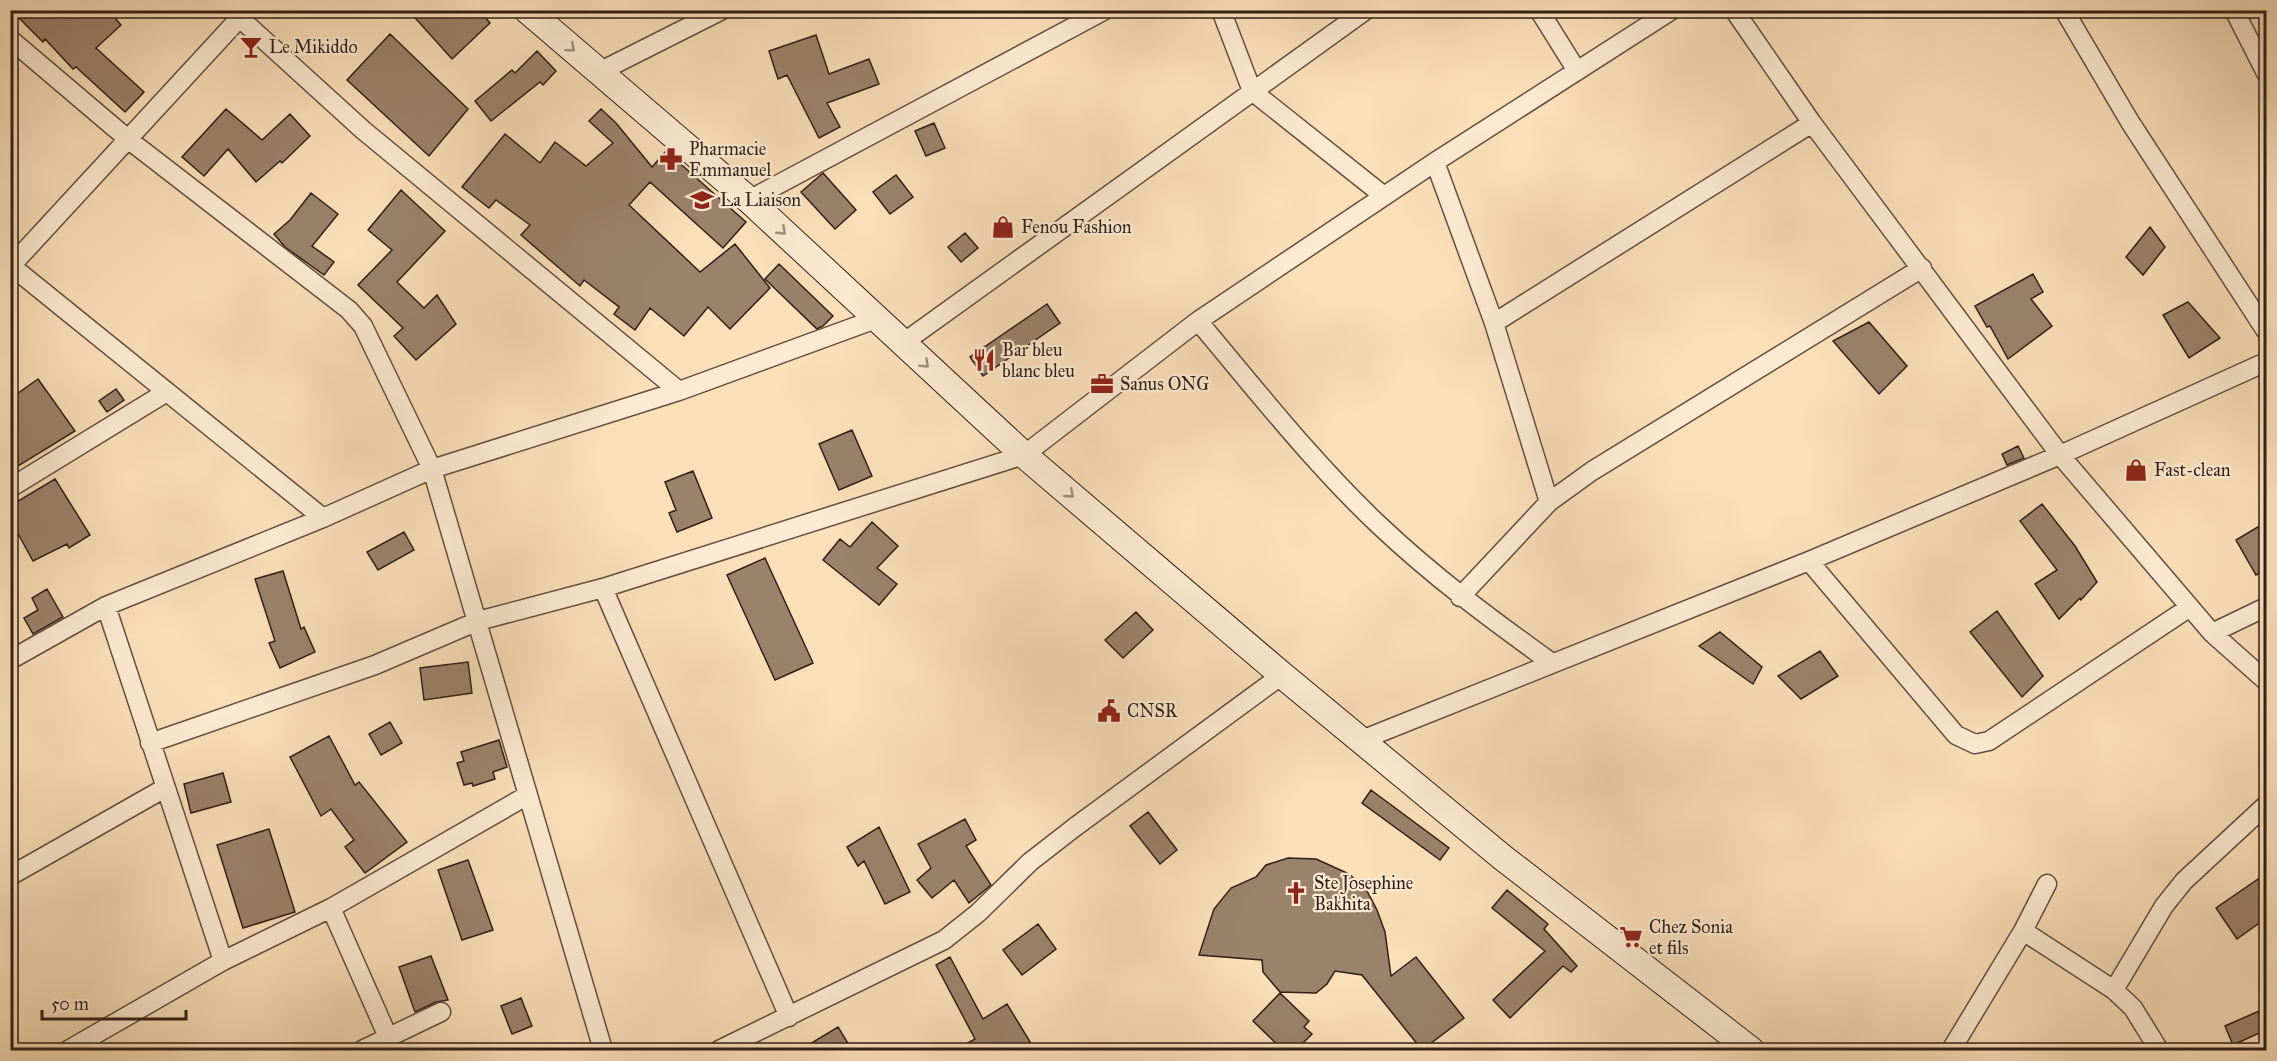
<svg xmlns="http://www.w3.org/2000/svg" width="2277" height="1061" font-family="'IM FELL Great Primer',serif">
	<rect width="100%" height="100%" fill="#fadfb9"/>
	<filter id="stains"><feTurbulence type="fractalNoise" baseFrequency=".00333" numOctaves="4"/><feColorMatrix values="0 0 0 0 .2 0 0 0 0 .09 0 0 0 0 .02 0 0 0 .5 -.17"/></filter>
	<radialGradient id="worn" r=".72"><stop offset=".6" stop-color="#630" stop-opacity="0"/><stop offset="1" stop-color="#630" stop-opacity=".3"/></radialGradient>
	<path fill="#9a826b" stroke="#321e16" stroke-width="1.5" d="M 11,10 L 108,10 L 121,25 L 96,48 L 144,92 L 125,112 L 76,67 L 73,69 L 45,39 L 43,42 Z
		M 408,10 L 479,10 L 490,23 L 452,59 Z
		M 390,34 L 468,109 L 429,156 L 347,80 Z
		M 816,35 L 829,74 L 869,59 L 879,84 L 827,103 L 840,127 L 819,138 L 787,75 L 778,79 L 769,51 Z
		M 537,51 L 556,71 L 543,85 L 540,82 L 491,121 L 475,101 L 512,70 L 515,73 Z
		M 226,109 L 262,140 L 290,114 L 310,136 L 282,163 L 280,161 L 256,182 L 228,149 L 204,176 L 182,157 Z
		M 601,109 L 616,123 L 652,167 L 666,151 L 746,222 L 723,248 L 650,182 L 629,205 L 700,272 L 735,244 L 770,288 L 730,329 L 708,307 L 684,336 L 650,308 L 635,330 L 614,314 L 619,307 L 584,280 L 580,286 L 521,235 L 530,225 L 496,200 L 489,208 L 462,187 L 505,134 L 540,163 L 555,142 L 586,166 L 613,143 L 589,121 Z
		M 934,123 L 945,148 L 926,156 L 915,131 Z
		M 823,173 L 856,210 L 835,229 L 801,192 Z
		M 896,175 L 913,197 L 890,214 L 873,192 Z
		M 401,190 L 445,231 L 397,282 L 424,308 L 437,295 L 456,324 L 416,360 L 394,336 L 403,328 L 358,285 L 392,250 L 368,230 Z
		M 311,193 L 338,214 L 312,246 L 334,262 L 324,275 L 285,247 L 274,234 L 290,220 Z
		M 2150,227 L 2165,247 L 2143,275 L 2126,257 Z
		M 965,233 L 978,248 L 961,262 L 948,247 Z
		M 779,264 L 833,316 L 823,326 L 817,329 L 765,279 Z
		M 2033,274 L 2043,292 L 2031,299 L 2052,326 L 2008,359 L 1990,326 L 1987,327 L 1975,306 Z
		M 2188,302 L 2220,338 L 2189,358 L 2163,315 Z
		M 1047,304 L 1060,323 L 983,376 L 970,357 Z
		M 1869,322 L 1907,366 L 1879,394 L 1833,341 Z
		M 38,379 L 75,431 L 10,471 L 10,399 Z
		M 116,389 L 124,400 L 107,412 L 99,401 Z
		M 852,430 L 872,476 L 839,490 L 819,444 Z
		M 2018,446 L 2024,458 L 2007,465 L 2002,454 Z
		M 693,471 L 712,518 L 677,532 L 669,513 L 676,510 L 665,482 Z
		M 55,479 L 90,535 L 69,548 L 67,544 L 33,561 L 10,519 L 10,506 Z
		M 2042,504 L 2075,546 L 2097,582 L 2081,600 L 2080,598 L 2059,619 L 2035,584 L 2057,570 L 2020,521 Z
		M 872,522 L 898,546 L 877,568 L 897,584 L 879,605 L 823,560 L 840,539 L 850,547 Z
		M 2266,522 L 2266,570 L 2256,575 L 2236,540 Z
		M 404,532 L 414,550 L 378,570 L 367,552 Z
		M 765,558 L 813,663 L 775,680 L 727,575 Z
		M 283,571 L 301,629 L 304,627 L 315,652 L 280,668 L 269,643 L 275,641 L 255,579 Z
		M 47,589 L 63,617 L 33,634 L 24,618 L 38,610 L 32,598 Z
		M 1997,611 L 2043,676 L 2022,697 L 1970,632 Z
		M 1136,612 L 1153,630 L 1123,658 L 1105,640 Z
		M 1720,632 L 1762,667 L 1753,684 L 1699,646 Z
		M 1820,651 L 1838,676 L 1801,699 L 1778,676 Z
		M 468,662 L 472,693 L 424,700 L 420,668 Z
		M 390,722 L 402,743 L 381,755 L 369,734 Z
		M 329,736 L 355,785 L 359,782 L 407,842 L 365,873 L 345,847 L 354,840 L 331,809 L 321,816 L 290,757 Z
		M 499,740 L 507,767 L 493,772 L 495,779 L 473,786 L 472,783 L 464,785 L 457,763 L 464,761 L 461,752 Z
		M 223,773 L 231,802 L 191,813 L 184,784 Z
		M 1371,790 L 1449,848 L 1440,860 L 1362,803 Z
		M 1148,812 L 1177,850 L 1160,864 L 1130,826 Z
		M 965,819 L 976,840 L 966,846 L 991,885 L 969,903 L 954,880 L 932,898 L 917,880 L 931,868 L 918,844 Z
		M 879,827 L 910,892 L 885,904 L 864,861 L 858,866 L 847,847 Z
		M 269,829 L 295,912 L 243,928 L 217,845 Z
		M 1288,858 L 1316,859 L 1349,874 L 1366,889 L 1377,910 L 1385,932 L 1391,976 L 1416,957 L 1464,1018 L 1422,1050 L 1362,975 L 1335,971 L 1327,984 L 1316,993 L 1280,992 L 1263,972 L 1262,960 L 1199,955 L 1214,909 L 1231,888 L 1256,877 L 1266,865 Z
		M 468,860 L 493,930 L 462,940 L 438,870 Z
		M 2261,877 L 2266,885 L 2266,918 L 2237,939 L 2216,908 Z
		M 1507,890 L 1548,924 L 1544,929 L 1577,966 L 1571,972 L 1563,966 L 1510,1018 L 1493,1000 L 1545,951 L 1492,908 Z
		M 1038,924 L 1056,949 L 1022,975 L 1003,950 Z
		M 431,956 L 448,1000 L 436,1002 L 415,1012 L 399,967 Z
		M 950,957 L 983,1019 L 1007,1004 L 1035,1050 L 955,1050 L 975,1039 L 936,965 Z
		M 1280,993 L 1309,1021 L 1304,1027 L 1312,1034 L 1296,1050 L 1283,1050 L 1253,1021 Z
		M 521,998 L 532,1026 L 512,1034 L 501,1006 Z
		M 2266,1008 L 2266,1030 L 2233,1045 L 2225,1026 Z
		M 838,1027 L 852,1050 L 800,1050 Z"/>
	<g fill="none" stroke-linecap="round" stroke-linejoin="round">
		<g stroke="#644e3f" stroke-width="21">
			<path id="minor" d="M 231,10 L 363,130 L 679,391
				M 1221,10 L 1252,91 L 1384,196
				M 1539,10 L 1577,71
				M 1734,10 L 1812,123 L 2060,455 L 2212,633 L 2266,681
				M 2064,10 L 2130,122 L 2266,331
				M 2234,10 L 2266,73
				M 10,39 L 129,140 L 349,310 L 363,326 L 432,469 L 603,1050
				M 599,72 L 722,10
				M 1435,162 L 1494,323 L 1549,502
				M 749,200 L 1105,10
				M 10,265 L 323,518
				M 10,267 L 247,10
				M 1198,321 C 1257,391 1314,464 1380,526 C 1434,577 1492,620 1552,663
				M 1494,323 L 1812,123
				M 903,343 L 1366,10
				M 10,488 L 165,393
				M 1809,561 L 1956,735 L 1975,744 L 1989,741 L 2190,607
				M 603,588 L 789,1017
				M 1460,597 L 1549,502 L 1592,471 L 1922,268
				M 106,606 L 223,961
				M 2212,633 L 2266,607
				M 10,660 L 106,606 L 323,518 L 432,469 L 679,391 L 876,319
				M 1359,741 L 1809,561 L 2060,455 L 2266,362
				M 150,743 L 375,665 L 478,621 L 603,588 L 1024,455 L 1198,321 L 1435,162 L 1672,10
				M 10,876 L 165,788
				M 331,908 L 388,1037
				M 2023,931 L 2114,990
				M 68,1050 L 223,961 L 331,908 L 528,795
				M 362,1050 L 441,1012
				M 719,1050 L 944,940 L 978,913 L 1030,862 L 1075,827 L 1282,675
				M 1951,1050 L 2023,931 L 2047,884
				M 2159,1050 L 2133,1008 L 2114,990 L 2164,906 L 2184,881 L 2266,805"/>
		</g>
		<g stroke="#321e16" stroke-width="28">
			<path id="secondary" d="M 527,10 L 749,200 L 1024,455 L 1282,675 L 1502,857 L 1751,1050"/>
		</g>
		<use href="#minor" stroke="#fcead2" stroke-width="18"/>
		<use href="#secondary" stroke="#fcead2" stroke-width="26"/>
	</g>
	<defs><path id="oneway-chevron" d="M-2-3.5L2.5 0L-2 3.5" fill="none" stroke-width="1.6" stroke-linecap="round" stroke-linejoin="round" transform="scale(1.5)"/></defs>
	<g stroke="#a18e7d">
		<use href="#oneway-chevron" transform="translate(571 48) rotate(40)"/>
		<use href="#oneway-chevron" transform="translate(782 231) rotate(43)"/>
		<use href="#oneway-chevron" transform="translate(925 364) rotate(43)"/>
		<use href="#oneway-chevron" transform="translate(1070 494) rotate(41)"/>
	</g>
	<defs>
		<g id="bar-bare" transform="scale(1.8)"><path d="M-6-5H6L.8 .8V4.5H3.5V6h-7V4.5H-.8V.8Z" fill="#8f2418" stroke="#fcead2" stroke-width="2.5" paint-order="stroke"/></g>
		<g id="pharmacy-bare" transform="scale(1.8)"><path d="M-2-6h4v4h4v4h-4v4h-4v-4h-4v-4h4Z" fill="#8f2418" stroke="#fcead2" stroke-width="2.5" paint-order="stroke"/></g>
		<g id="school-bare" transform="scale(1.8)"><path d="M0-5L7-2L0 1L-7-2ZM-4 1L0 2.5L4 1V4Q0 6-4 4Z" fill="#8f2418" stroke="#fcead2" stroke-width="2.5" paint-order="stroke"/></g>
		<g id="shop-bare" transform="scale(1.8)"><path d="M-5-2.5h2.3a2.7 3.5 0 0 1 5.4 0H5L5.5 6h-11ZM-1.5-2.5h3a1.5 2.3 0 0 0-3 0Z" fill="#8f2418" stroke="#fcead2" stroke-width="2.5" paint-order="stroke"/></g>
		<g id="restaurant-bare" transform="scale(1.8)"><path d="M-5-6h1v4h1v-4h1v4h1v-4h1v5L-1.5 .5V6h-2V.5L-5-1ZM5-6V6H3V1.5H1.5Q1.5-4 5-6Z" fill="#8f2418" stroke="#fcead2" stroke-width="2.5" paint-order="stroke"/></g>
		<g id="office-bare" transform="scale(1.8)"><path d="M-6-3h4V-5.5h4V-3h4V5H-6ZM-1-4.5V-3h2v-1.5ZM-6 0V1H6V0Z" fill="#8f2418" stroke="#fcead2" stroke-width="2.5" paint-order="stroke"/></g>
		<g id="civic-bare" transform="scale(1.8)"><path d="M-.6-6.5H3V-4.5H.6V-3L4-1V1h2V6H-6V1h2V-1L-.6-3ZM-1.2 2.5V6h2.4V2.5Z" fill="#8f2418" stroke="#fcead2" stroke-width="2.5" paint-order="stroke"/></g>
		<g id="church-bare" transform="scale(1.8)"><path d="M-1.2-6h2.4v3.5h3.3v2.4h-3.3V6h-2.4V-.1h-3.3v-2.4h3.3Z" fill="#8f2418" stroke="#fcead2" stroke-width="2.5" paint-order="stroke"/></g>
		<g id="supermarket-bare" transform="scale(1.8)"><path d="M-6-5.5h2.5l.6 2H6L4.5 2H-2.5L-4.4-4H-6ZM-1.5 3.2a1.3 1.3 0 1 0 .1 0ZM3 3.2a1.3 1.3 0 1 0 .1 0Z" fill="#8f2418" stroke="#fcead2" stroke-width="2.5" paint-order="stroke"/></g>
	</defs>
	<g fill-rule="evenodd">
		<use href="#bar-bare" x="251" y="47"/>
		<use href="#pharmacy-bare" x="671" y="159"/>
		<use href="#school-bare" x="702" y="200"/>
		<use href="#shop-bare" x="1003" y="227"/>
		<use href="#restaurant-bare" x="984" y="360"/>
		<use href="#office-bare" x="1102" y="384"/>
		<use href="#shop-bare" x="2136" y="470"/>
		<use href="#civic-bare" x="1109" y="711"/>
		<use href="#church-bare" x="1296" y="893"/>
		<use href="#supermarket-bare" x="1631" y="937"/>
	</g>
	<g text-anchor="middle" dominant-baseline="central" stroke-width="4.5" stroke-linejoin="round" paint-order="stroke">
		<g font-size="18" fill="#321e16" stroke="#fcead2" text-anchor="start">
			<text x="269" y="47">Le Mikiddo</text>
			<text x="689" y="149">Pharmacie<tspan x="689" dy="21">Emmanuel</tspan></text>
			<text x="720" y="200">La Liaison</text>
			<text x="1021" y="227">Fenou Fashion</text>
			<text x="1002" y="350">Bar bleu<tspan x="1002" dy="21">blanc bleu</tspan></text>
			<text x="1120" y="384">Sanus ONG</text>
			<text x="2154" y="470">Fast-clean</text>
			<text x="1127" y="711">CNSR</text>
			<text x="1314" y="883">Ste Josephine<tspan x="1314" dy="21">Bakhita</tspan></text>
			<text x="1649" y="927">Chez Sonia<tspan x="1649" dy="21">et fils</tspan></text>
		</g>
	</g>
	<rect width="2277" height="1061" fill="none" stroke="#fadfb9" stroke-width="36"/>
	<rect x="12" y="12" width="2253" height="1037" fill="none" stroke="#321e16" stroke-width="3"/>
	<rect x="18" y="18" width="2241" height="1025" fill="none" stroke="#321e16" stroke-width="1.5"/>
	<path d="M42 1010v9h144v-9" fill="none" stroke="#321e16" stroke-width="3"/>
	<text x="51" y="1010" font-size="18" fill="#321e16" stroke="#fcead2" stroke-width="4.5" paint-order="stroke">50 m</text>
	<rect width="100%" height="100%" filter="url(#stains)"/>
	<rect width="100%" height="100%" fill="url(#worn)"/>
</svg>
